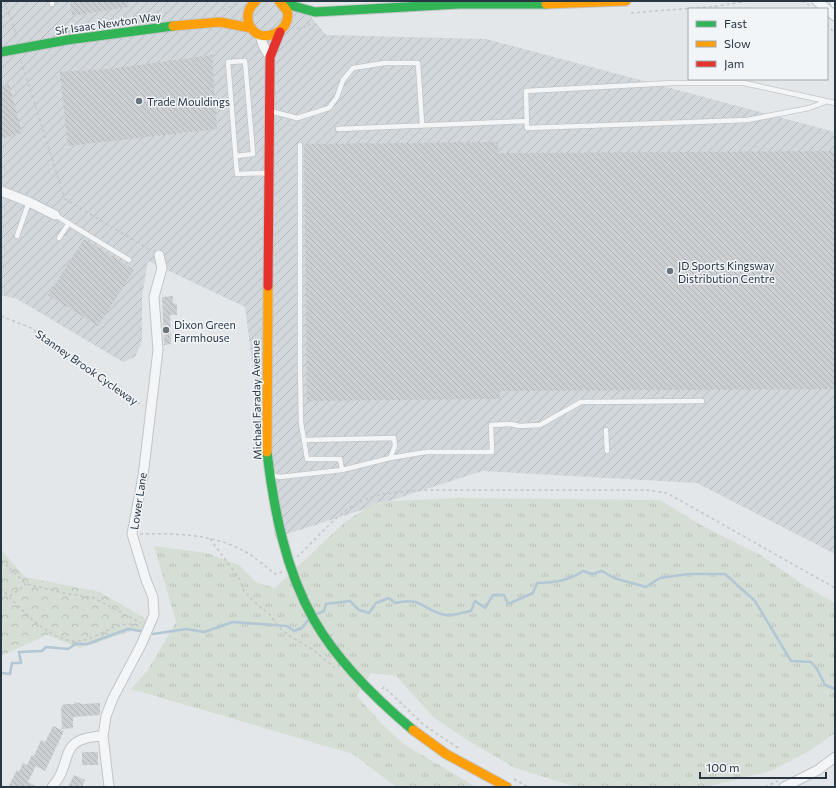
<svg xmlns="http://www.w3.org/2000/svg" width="836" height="788" font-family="Commissioner,sans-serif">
	<defs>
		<pattern id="industrial-furrows" width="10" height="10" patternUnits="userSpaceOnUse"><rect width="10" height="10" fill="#d2d7dc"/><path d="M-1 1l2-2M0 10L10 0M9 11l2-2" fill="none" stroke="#b4b9be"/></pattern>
		<pattern id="grass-tufts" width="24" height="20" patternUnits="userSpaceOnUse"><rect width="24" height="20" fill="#d5ded4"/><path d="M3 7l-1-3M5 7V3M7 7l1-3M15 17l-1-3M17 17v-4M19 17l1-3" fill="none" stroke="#b7bfb7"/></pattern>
		<pattern id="park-crowns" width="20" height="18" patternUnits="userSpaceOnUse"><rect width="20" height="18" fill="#d5ded4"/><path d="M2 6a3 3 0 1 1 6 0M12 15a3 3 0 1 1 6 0" fill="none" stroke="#b7bfb7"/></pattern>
		<pattern id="building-back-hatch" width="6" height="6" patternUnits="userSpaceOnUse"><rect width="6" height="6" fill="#cccfd2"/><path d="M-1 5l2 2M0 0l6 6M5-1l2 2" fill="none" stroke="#afb2b6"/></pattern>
	</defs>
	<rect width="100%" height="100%" fill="#e4e7e9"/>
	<path fill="url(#industrial-furrows)" d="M 1,1 L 298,1 L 326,35 L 486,39 L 835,132 L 835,554 L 697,483 L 482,471 L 275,538 L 245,307 L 148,261 L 142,296 L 142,341 L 135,357 L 123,362 L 17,299 L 1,295 Z"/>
	<path fill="url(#grass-tufts)" d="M 453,498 L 660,500 L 701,525 L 762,556 L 802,584 L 835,603 L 835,733 L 809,751 L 771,771 L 707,787 L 576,787 L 515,768 L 469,741 L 433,717 L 396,676 L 371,673 L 357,696 L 383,725 L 405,745 L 476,787 L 396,787 L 353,754 L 131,689 L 148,670 L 176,622 L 154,546 L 207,553 L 239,565 L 256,582 L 275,588 L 344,523 L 375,502 Z"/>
	<path fill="url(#park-crowns)" d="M 1,550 L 25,577 L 100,592 L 148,620 L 146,631 L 138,629 L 80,648 L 47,635 L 1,656 Z"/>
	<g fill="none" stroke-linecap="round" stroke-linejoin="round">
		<path stroke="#b1c7d5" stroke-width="2.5" d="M 315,615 L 324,611 L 326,604 L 350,601 L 359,610 L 369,613 L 376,603 L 389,598 L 395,603 C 424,596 422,611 446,615 C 453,616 463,612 471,611 L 475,601 L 485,608 L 493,595 L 504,595 L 508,604 L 533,593 L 537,583 C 553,583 569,581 583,571 L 592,574 L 602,571 L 614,578 L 646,587 L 660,578 L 689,574 L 725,574 L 755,601 L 791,661 L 811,662 L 817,669 L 825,685 L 835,689
			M 153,634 L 186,629 L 204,632 L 233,622 L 287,626 L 294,631 L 302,628 L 309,619
			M 1,673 L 10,674 L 12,663 L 21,663 L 19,652 L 42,651 L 46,647 L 68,649 L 76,644 L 87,644 L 128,629 L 141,631"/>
	</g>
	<path fill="url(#building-back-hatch)" d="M 70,1 L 127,1 L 128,7 L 72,16 Z
		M 212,55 L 217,129 L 68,146 L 60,72 L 109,69 Z
		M 9,84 L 22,133 L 1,139 L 1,87 Z
		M 498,142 L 498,153 L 835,151 L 835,389 L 500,391 L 500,399 L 307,401 L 304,144 Z
		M 84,239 L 134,270 L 98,326 L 48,295 Z
		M 173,296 L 173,303 L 177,304 L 177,315 L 170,315 L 171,344 L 164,345 L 162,297 Z
		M 75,702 L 83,704 L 100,703 L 100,715 L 73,717 L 73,728 L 62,729 L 61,708 L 64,704 L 74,704 Z
		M 53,726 L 64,731 L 45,771 L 36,766 L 28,782 L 38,787 L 8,787 L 17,770 L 19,772 L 23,763 L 27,765 L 32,755 L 34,756 L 41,740 L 45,742 Z
		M 82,752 L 98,752 L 98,765 L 82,765 Z
		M 74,775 L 85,780 L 82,787 L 68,787 Z"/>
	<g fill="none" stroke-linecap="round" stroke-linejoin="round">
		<g stroke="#c2c5c7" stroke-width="6">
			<path id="lane" d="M 52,1 L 52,4
				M 825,102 L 809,108 L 747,120 L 527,128 L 526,91 L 672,83 L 744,83 L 835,103
				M 270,111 L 297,118 L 329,108 L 337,97 L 343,80 L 353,68 L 385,63 L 418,63 L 422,124
				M 338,129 L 527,121
				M 300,145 L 300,370 L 301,423 L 304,440 L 394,438 L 395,446 L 390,458
				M 236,156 L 253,154 L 245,61 L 228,62 L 237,174 L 263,173 L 269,175
				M 55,215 L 129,260
				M 17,236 L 29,202
				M 59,238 L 69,223
				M 606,430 L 607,451
				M 304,440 L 307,459 L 340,459 L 342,470
				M 271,475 L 280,477 L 342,470 L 390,458 L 426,452 L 492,452 L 491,425 L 511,424 L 519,426 L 540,425 L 581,402 L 702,401"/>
		</g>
		<g stroke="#c2c5c7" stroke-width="11">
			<path id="street" d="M 817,1 L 835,16
				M 835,1 L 835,3
				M 260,35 L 263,45 L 270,57
				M 1,191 L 29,202 L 55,215
				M 52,787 C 75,762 55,738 103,736
				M 109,787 L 103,736 L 106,716 L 113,698 L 141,645 L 154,615 L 153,597 L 146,580 L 132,534 L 143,476 L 158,350 L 154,297 L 162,268 L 159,255
				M 784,787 L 818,770 L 835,757"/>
		</g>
		<g stroke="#c2c5c7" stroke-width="11">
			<path id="fast" d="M 282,3 L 315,12 L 459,4 L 546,4
				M 1,52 L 67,40 L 173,26
				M 267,452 C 274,510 285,569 314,620 C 338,662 376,699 413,730"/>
		</g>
		<g stroke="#c2c5c7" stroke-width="11">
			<path id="slow" d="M 256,1 C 249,7 246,15 249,24 C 259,48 293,31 287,11 C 285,8 281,4 279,1
				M 546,4 L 626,1
				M 173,26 L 220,22 L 251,28
				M 267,452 L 268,286
				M 413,730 L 446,754 L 507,787"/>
		</g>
		<g stroke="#c2c5c7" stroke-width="11">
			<path id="jam" d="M 268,286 L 270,57 L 280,32"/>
		</g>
		<path stroke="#c2c6c9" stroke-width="1.5" stroke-dasharray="3 3" stroke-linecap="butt" d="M 4,1 L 14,27 L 16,37
			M 802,1 L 809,5
			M 223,10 L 239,3
			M 631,13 L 718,6 L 747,1
			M 827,24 L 835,34
			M 297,29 L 310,24
			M 21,61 L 65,199 L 152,251
			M 1,316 L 31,328 L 143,406
			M 140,534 C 176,533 214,534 246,552 C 256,558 266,567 275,574 L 282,572
			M 210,539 L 239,578 L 244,591 L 252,600 L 269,614 L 279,627 L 288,635 L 312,649 L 335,668
			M 297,557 C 319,537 340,508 369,498 C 386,492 403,492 421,490 L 648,490 L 667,493 L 835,588
			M 1,560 L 26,584 L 64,593 L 94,598 L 141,623
			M 1,588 C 20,608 54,648 84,640 C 104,635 118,619 140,626
			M 10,596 L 26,584
			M 382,689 L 384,687 L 424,725 L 458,748
			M 514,779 L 528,787
			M 765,787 L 778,781"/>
		<use href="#lane" stroke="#f3f5f6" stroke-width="4.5"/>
		<use href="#street" stroke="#f3f5f6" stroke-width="9"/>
		<use href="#fast" stroke="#30b455" stroke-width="9"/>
		<use href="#slow" stroke="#ff9f0a" stroke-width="9"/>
		<use href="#jam" stroke="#e5322d" stroke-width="9"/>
	</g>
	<g fill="#6a747e" stroke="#f2f5f8" stroke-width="1.5">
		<circle cx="139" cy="101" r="4"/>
		<circle cx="670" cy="271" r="4"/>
		<circle cx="166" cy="330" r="4"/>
	</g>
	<g text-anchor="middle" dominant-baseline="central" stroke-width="3" stroke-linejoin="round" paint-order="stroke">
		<g font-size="11" fill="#283644" stroke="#f2f5f8">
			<text transform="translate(108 23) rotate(-8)">Sir Isaac Newton Way</text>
			<text transform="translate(87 367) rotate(35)">Stanney Brook Cycleway</text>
			<text transform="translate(256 400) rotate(-91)">Michael Faraday Avenue</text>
			<text transform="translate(138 501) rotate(-81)">Lower Lane</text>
		</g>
		<g font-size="11" fill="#283644" stroke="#f2f5f8" text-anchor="start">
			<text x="147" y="101">Trade Mouldings</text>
			<text x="678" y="265">JD Sports Kingsway<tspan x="678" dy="13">Distribution Centre</tspan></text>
			<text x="174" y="324">Dixon Green<tspan x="174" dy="13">Farmhouse</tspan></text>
		</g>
	</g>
	<rect width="836" height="788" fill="none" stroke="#283644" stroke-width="4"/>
	<rect x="688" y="8" width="140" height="72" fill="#f2f5f8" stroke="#a1a9b0"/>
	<rect x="696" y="21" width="20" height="6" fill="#30b455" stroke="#a1a9b0"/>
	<text x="724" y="28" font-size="12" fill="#283644">Fast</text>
	<rect x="696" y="41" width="20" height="6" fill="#ff9f0a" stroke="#a1a9b0"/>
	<text x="724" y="48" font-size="12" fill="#283644">Slow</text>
	<rect x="696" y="61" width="20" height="6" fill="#e5322d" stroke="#a1a9b0"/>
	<text x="724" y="68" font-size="12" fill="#283644">Jam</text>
	<path d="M700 772v6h126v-6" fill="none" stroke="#283644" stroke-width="2"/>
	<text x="706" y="772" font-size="12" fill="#283644" stroke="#f2f5f8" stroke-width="3" paint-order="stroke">100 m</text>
</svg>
